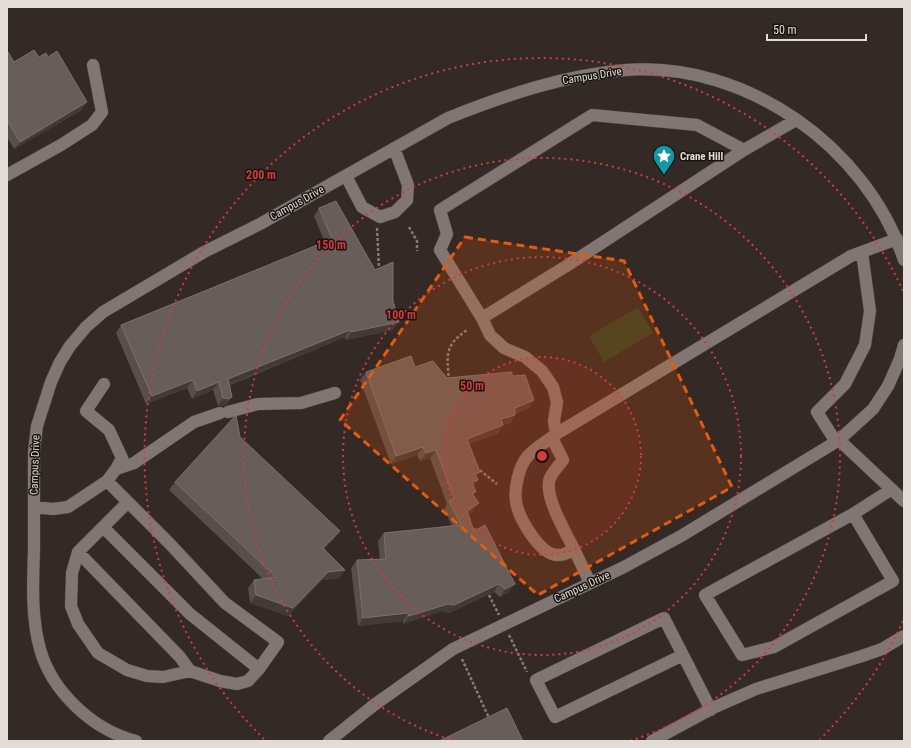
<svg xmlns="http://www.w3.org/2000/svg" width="911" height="748" font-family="'Roboto Condensed',sans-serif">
	<rect width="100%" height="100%" fill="#332925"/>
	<path fill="#344026" d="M 638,307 L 653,333 L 604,362 L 589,336 Z"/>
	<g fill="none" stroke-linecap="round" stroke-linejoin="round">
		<g stroke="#4e4643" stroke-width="13">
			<path id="minor" d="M 744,150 L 568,265 L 482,318 L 440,250 L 447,234 L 440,210 L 592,115 L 697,125 L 744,150 L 796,120
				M 7,175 L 61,145 L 92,125 L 102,112 L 93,65
				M 346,176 L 362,207 L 380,217 L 395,212 L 407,200 L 408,185 L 394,148
				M 482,318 L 490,335 L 504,348 L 525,357 L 542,371 L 553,387 L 557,402 L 554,421 L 556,434
				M 104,384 L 86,411 L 109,430 L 122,458 L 116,469 L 107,481
				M 228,412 L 258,404 L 301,403 L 335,393
				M 552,438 L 563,460 C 559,465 553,472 550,478 C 543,495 566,533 574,549
				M 839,440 L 904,501
				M 836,442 L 817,412 L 845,384 L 865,345 L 870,311 L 862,252
				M 116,469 L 134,463 L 194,422 L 220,413
				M 34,507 L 53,509 L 68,507 L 107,481 L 170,544 L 225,603 L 278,642 L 259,669 L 248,681 L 237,684 L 220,681 L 190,671 L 163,677 L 147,676 L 127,670 L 98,653 L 78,624 L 71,606 L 72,573 L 78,552 L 128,502
				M 853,514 L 893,581 L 774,647 L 742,655 L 705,595 L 853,514 L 892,489
				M 103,527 L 190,614 L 259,669
				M 78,552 L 180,657 L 190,671
				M 590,583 L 574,549 C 568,552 564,556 557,555 C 539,554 518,517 516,501 C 514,488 519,467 527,457 C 534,448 548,441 556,434 L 851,256 L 897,239
				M 683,655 L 555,717 L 536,680 L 664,618 L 711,710
				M 136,741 C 93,730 52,692 40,649 C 31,617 33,582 34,549 C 34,517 34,485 34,452 L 37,426 L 51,382 L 60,362 L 70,346 L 86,327 L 103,312 L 204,252 L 260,224 L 448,118 C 506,95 564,75 626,70 C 746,61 867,147 904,260
				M 329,741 L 374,705 L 453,649 L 624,567 L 681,536 L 839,440 L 873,409 L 888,386 L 900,359 L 904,345
				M 652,741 L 715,707 L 756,689 L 862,656 L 882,649 L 904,636"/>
		</g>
		<path stroke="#837b77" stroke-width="2.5" stroke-dasharray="3 2" stroke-linecap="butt" d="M 409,227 L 417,241 L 417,251
			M 377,228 L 379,269
			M 449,381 C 447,355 444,346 467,330
			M 476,467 L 497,484
			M 489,595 L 499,615
			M 509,635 L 527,672
			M 462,659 L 489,718"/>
		<use href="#minor" stroke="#817671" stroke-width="12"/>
	</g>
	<path fill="#584e4a" d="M 7,53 L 14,62 L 39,57 L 82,110 L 14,149 L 7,137 Z
		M 319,208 L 393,330 L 346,340 L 345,337 L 230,385 L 232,397 L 226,405 L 223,406 L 218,406 L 213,390 L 192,399 L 187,388 L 146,404 L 116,333 L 121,325 L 325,243 L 314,216 Z
		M 415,367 L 447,378 L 512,376 L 529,408 L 515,414 L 510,423 L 503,425 L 498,433 L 469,444 L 478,480 L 474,486 L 473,511 L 468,514 L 474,531 L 509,592 L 500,597 L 494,592 L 449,613 L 442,611 L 403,624 L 403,621 L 358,626 L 351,568 L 357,560 L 380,559 L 378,541 L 384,533 L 452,526 L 444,509 L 447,504 L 430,458 L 420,461 L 417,455 L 391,464 L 360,380 L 366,372 Z
		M 240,437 L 334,539 L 324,549 L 345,570 L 339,578 L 322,580 L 288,616 L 250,603 L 248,588 L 254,580 L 263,579 L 169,490 L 175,482 Z"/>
	<path fill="#433935" d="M 87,102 L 82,110 L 14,149 L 20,142 Z
		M 399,322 L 393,330 L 346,340 L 351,332 Z
		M 350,330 L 345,337 L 223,387 L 228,379 Z
		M 193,380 L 187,388 L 146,404 L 152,396 Z
		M 219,382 L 213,390 L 192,399 L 197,391 Z
		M 232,397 L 226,405 L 223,406 L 218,406 L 223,398 Z
		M 534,400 L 529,408 L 509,416 L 515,408 Z
		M 515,415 L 510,423 L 496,427 L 501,419 Z
		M 503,425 L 498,433 L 462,447 L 467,439 Z
		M 423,447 L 417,455 L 391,464 L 396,456 Z
		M 436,450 L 430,458 L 420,461 L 426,453 Z
		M 480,472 L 474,480 L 475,474 Z
		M 478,480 L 472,488 L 472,482 Z
		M 479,503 L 473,511 L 461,519 L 467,511 Z
		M 340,531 L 334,539 L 318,556 L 323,548 Z
		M 345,570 L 339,578 L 322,580 L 288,616 L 250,603 L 256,595 L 328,572 Z
		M 499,584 L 494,592 L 449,613 L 442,611 L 403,624 L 409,616 L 448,604 Z
		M 515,584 L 509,592 L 500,597 L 505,589 Z
		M 408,613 L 403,621 L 358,626 L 363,618 Z"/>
	<path fill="#675d59" stroke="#7a716d" d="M 34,50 L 39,57 L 46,53 L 48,57 L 57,51 L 87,102 L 20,142 L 7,120 L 7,53 L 8,52 L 14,62 Z
		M 336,201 L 375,270 L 393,262 L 393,301 L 399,322 L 351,332 L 350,330 L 228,379 L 232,397 L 229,399 L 223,398 L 219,382 L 197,391 L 193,380 L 152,396 L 121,325 L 332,239 L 319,208 Z
		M 411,356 L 415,367 L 433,361 L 447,378 L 512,372 L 512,376 L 525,375 L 534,400 L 515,408 L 515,415 L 501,419 L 503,425 L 467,439 L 480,472 L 475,474 L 478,480 L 472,482 L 476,492 L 472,493 L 479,503 L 467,511 L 474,531 L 485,525 L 515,584 L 505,589 L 499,584 L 454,605 L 448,604 L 409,616 L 408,613 L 363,618 L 357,560 L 386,559 L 384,533 L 461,525 L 449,501 L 454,498 L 436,450 L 426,453 L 423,447 L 396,456 L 366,372 Z
		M 236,415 L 240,437 L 340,531 L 323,548 L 345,570 L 328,572 L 293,608 L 256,595 L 254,580 L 276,577 L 175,482 Z
		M 507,708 L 523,741 L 439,741 Z"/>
	<path fill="#e8590c" fill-opacity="0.2" stroke="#e8590c" stroke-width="3" stroke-dasharray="8 5" stroke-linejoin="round" d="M 465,237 L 624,261 L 732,487 L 538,595 L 340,420 Z"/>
	<circle cx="542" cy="456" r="99" fill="#d73a3a" fill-opacity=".12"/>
	<g fill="none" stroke="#d73a3a" stroke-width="2" stroke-dasharray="2 4">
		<circle cx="542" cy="456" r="99"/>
		<circle cx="542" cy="456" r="199"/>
		<path d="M455 741A298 298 0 1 1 629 741"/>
		<path d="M903 621A397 397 0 0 1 820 739M264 739A397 397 0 1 1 903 291"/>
	</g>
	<defs>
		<g id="sight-pin" transform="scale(1.15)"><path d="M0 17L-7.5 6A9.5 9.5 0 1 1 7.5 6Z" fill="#0f9aa8" stroke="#171311"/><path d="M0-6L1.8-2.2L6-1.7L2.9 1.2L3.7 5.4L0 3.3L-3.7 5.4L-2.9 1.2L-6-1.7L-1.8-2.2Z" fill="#fff"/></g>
	</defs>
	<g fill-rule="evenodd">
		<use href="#sight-pin" x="664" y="156"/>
	</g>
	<g text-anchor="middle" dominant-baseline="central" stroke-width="3" stroke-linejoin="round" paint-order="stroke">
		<g font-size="11" fill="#e2dbd8" stroke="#171311">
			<text transform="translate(592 76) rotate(-9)">Campus Drive</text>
			<text transform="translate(297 203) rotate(-29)">Campus Drive</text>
			<text transform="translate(35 465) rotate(-88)">Campus Drive</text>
			<text transform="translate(582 587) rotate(-25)">Campus Drive</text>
		</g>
		<g font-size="11" font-weight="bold" fill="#e2dbd8" stroke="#171311" text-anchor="start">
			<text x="680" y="156">Crane Hill</text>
		</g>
	</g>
	<circle cx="542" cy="456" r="6" fill="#d73a3a" stroke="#171311" stroke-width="2"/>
	<g font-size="12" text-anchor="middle" font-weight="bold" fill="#d73a3a" stroke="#171311" stroke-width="3" stroke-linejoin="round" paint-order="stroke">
		<text x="261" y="179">200 m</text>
		<text x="331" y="249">150 m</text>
		<text x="401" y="319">100 m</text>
		<text x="472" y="390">50 m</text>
	</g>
	<rect width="911" height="748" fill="none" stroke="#e2dbd8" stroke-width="16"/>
	<path d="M767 34v6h99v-6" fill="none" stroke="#e2dbd8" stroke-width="2"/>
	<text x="773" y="34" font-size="12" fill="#e2dbd8" stroke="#171311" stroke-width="3" paint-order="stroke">50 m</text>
</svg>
